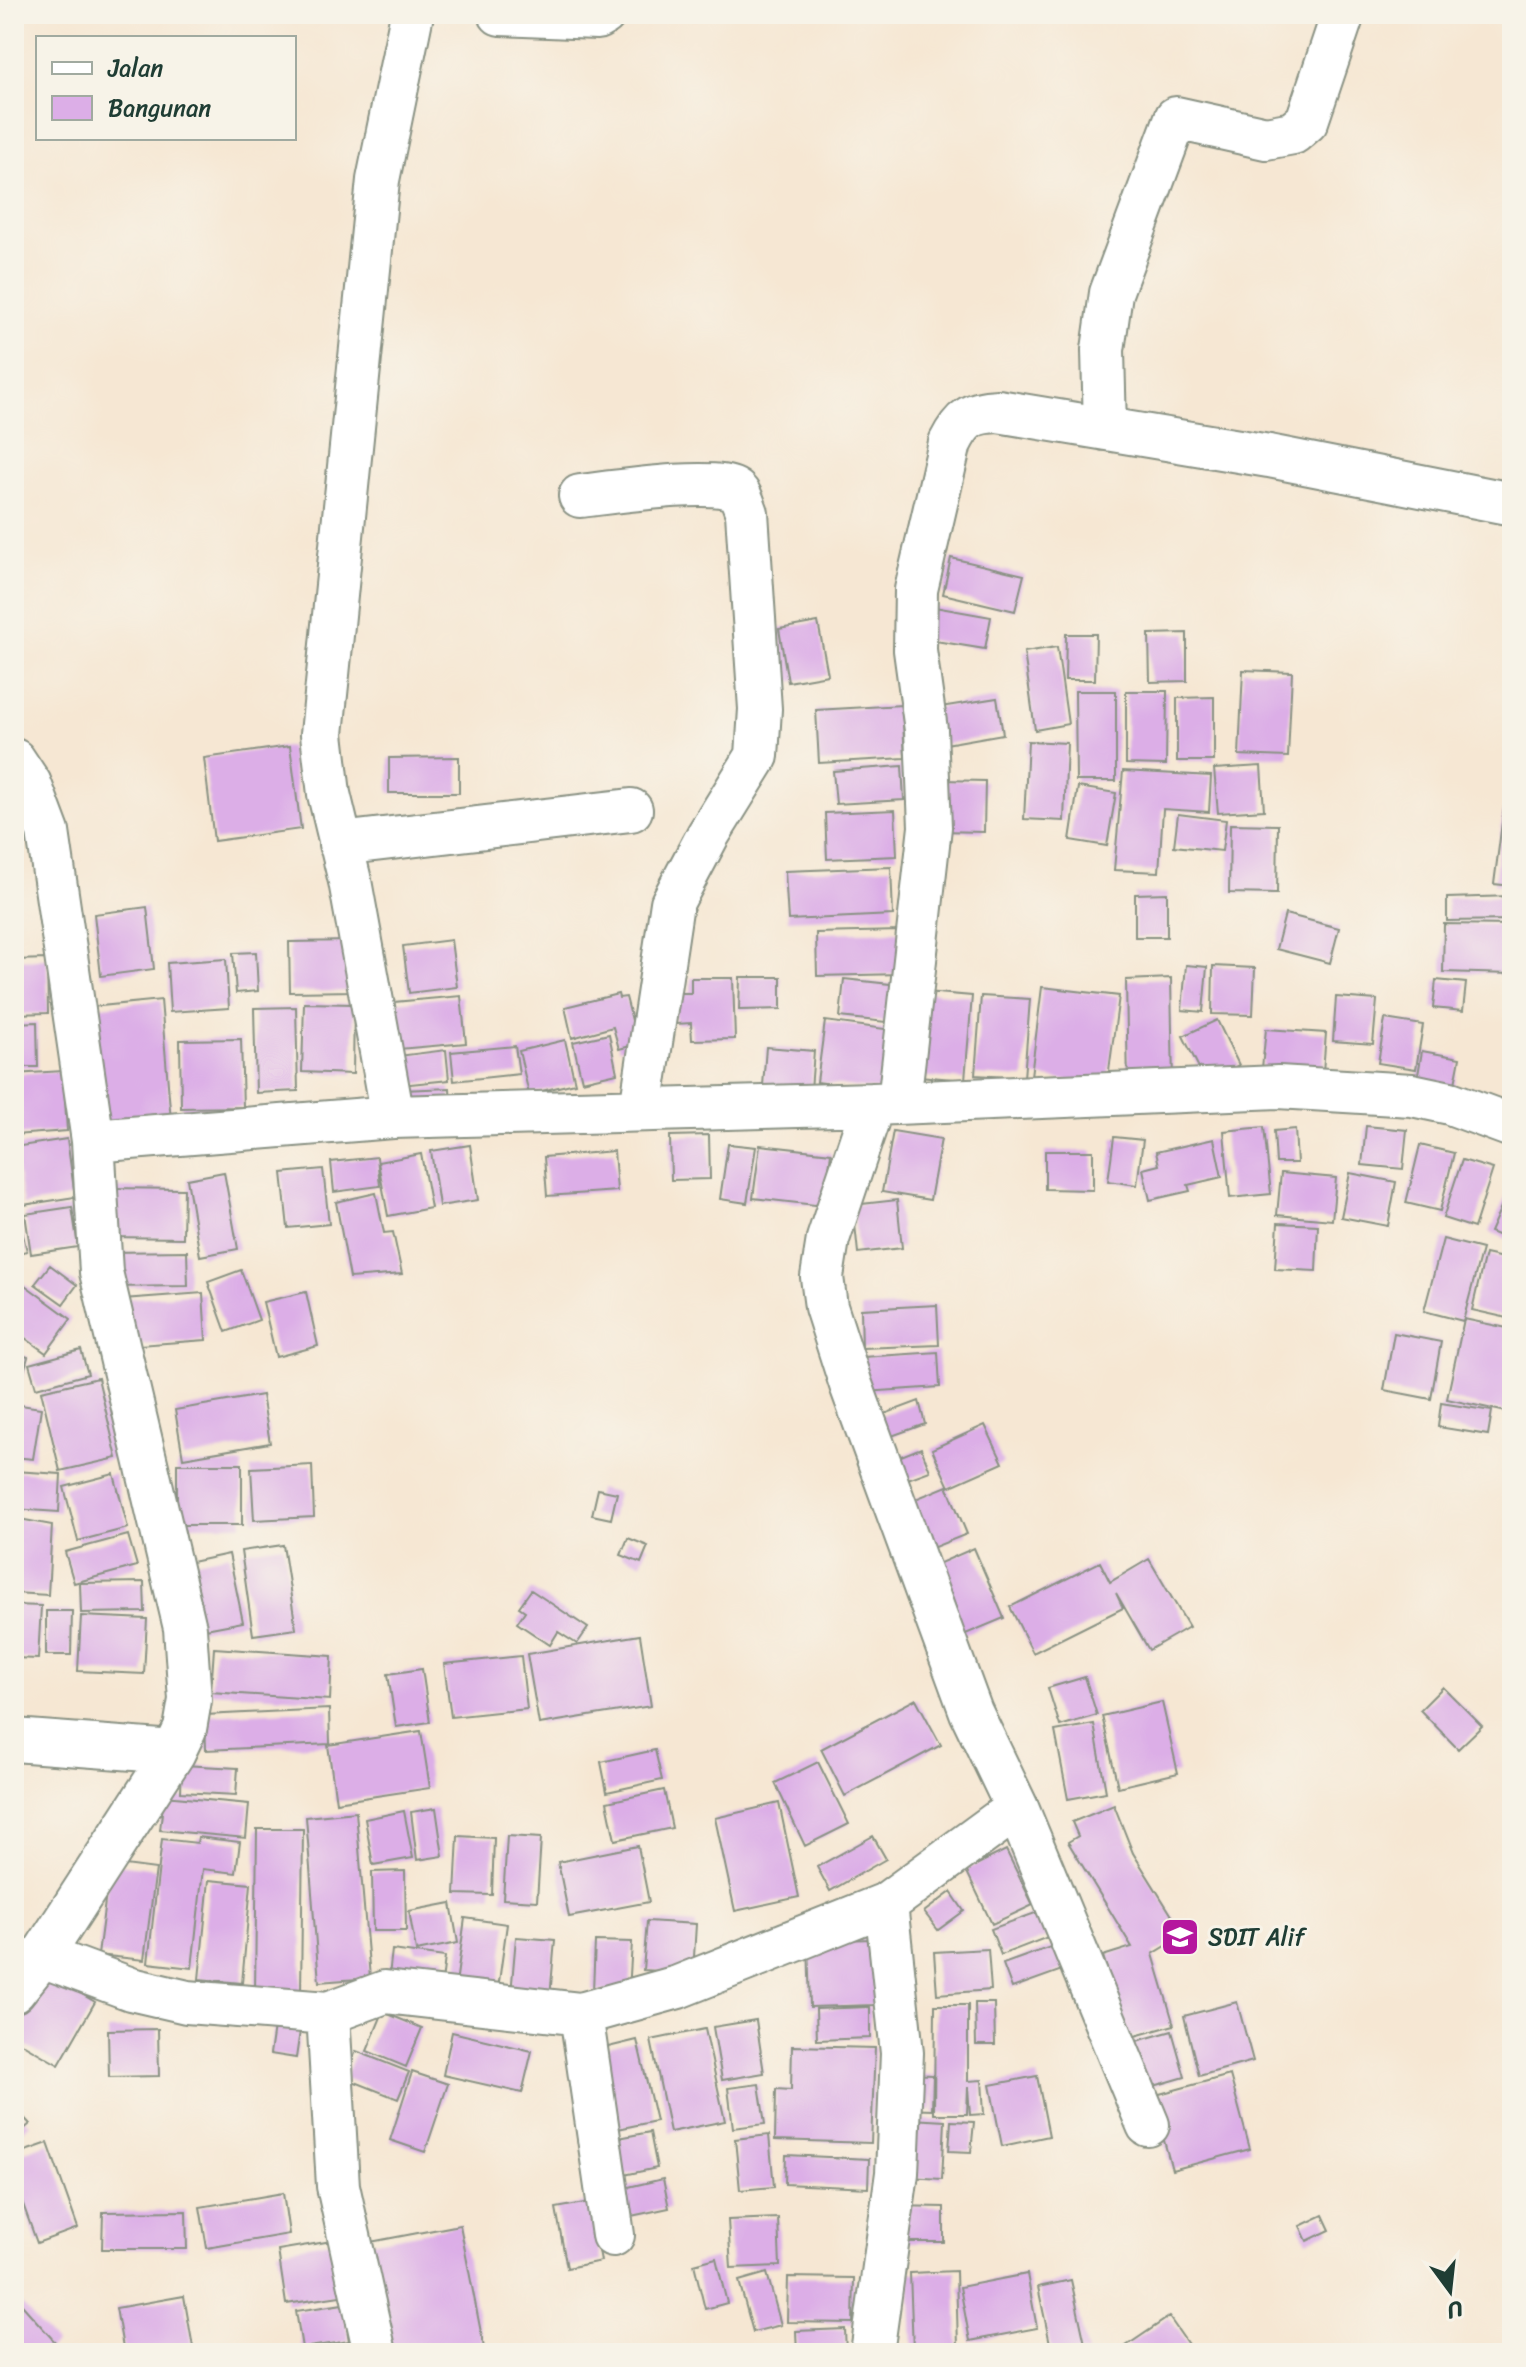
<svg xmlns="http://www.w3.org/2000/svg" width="1526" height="2367" font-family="Sriracha,sans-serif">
	<rect width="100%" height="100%" fill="#f7f3e8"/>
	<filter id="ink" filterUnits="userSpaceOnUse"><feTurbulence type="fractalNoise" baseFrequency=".0125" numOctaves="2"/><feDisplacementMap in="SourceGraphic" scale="16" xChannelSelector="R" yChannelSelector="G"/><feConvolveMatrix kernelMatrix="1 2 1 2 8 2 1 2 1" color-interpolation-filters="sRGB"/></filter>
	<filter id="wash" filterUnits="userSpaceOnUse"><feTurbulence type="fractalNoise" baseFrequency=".006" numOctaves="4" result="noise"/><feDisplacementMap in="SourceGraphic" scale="32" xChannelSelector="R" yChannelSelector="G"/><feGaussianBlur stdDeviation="1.8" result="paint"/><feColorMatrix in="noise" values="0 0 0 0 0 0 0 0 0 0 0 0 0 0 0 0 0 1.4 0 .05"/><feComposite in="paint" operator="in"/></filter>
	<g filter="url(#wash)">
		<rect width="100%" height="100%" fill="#f6e7d3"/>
		<g id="blocks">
			<path fill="#dcaee7" d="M 951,558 L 1024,575 L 1015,611 L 943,594 Z
				M 929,606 L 991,617 L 985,649 L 923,639 Z
				M 818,622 L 828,675 L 788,682 L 779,629 Z
				M 1187,633 L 1187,681 L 1150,682 L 1149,634 Z
				M 1066,634 L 1096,634 L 1095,680 L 1065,680 Z
				M 1057,647 L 1068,724 L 1035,730 L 1024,652 Z
				M 1243,670 L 1292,672 L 1288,757 L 1239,755 Z
				M 1075,691 L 1116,691 L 1116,781 L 1076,781 Z
				M 1126,691 L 1167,691 L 1166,765 L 1126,764 Z
				M 1214,697 L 1214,761 L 1177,761 L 1177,698 Z
				M 997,698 L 1003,734 L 940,745 L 934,708 Z
				M 902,705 L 905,758 L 819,763 L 816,710 Z
				M 1028,741 L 1067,743 L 1064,821 L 1024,819 Z
				M 290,746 L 301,829 L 214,841 L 204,758 Z
				M 459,757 L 459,793 L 389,793 L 389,758 Z
				M 902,766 L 904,800 L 836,804 L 833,771 Z
				M 1261,766 L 1264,810 L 1218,813 L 1214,769 Z
				M 1123,771 L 1211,776 L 1209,812 L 1163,809 L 1159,872 L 1114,870 Z
				M 942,780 L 985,781 L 984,832 L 940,831 Z
				M 1078,787 L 1116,793 L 1107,846 L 1070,840 Z
				M 1504,807 L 1512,809 L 1512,886 L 1494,884 Z
				M 895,810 L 897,856 L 827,859 L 825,813 Z
				M 1178,814 L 1226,820 L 1222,851 L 1174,846 Z
				M 1230,824 L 1278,825 L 1277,894 L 1229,893 Z
				M 891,867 L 893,915 L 788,920 L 785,871 Z
				M 1167,893 L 1167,937 L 1135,937 L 1135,894 Z
				M 1512,896 L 1512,920 L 1447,921 L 1447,898 Z
				M 147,907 L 154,969 L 101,976 L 94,914 Z
				M 1285,914 L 1339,928 L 1330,963 L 1276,949 Z
				M 1444,924 L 1512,925 L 1512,974 L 1443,972 Z
				M 900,931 L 901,974 L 817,976 L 816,933 Z
				M 451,940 L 457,987 L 409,993 L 403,946 Z
				M 354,941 L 355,991 L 290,992 L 289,942 Z
				M 256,952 L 258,991 L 236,993 L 233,953 Z
				M 47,959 L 48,1013 L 14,1014 L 14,960 Z
				M 226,959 L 229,1008 L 170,1012 L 167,963 Z
				M 1186,965 L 1207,967 L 1203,1012 L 1182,1010 Z
				M 1213,966 L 1255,968 L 1253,1015 L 1212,1014 Z
				M 740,977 L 781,977 L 781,1009 L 739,1010 Z
				M 691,978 L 733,978 L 735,1039 L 692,1040 L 691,1023 L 676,1024 L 674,993 L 691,993 Z
				M 1171,978 L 1173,1085 L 1128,1086 L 1126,980 Z
				M 844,979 L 899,985 L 895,1023 L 840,1017 Z
				M 1436,980 L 1466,983 L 1463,1011 L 1433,1008 Z
				M 1042,987 L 1119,996 L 1107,1086 L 1031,1076 Z
				M 914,991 L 972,996 L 965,1080 L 907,1075 Z
				M 618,994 L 619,998 L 626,997 L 638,1044 L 619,1049 L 613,1027 L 572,1038 L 565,1007 Z
				M 461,996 L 466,1043 L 399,1049 L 394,1002 Z
				M 981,996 L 1030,999 L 1024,1078 L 975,1075 Z
				M 1336,997 L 1377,1000 L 1373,1044 L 1333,1041 Z
				M 161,1000 L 171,1121 L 102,1127 L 91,1007 Z
				M 304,1003 L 354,1004 L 353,1074 L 302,1072 Z
				M 296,1007 L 298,1091 L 256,1093 L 254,1008 Z
				M 1385,1019 L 1423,1025 L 1416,1069 L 1378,1063 Z
				M 1217,1020 L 1239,1065 L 1206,1082 L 1183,1036 Z
				M 825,1021 L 900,1031 L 892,1092 L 817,1082 Z
				M 37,1022 L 38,1067 L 14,1067 L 14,1023 Z
				M 1266,1029 L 1326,1033 L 1323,1072 L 1262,1068 Z
				M 609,1034 L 617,1073 L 582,1081 L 573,1042 Z
				M 241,1039 L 243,1107 L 181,1108 L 180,1040 Z
				M 565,1040 L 575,1083 L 529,1094 L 519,1051 Z
				M 515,1046 L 519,1074 L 454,1081 L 451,1052 Z
				M 766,1047 L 814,1051 L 811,1090 L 763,1086 Z
				M 446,1050 L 449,1080 L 401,1085 L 398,1056 Z
				M 1422,1051 L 1460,1058 L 1453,1094 L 1416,1087 Z
				M 63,1071 L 67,1131 L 14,1135 L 14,1074 Z
				M 450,1088 L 451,1104 L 403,1106 L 402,1090 Z
				M 1366,1126 L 1407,1130 L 1403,1169 L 1362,1165 Z
				M 1264,1127 L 1271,1194 L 1230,1198 L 1224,1131 Z
				M 1295,1129 L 1297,1163 L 1276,1163 L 1274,1131 Z
				M 893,1131 L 941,1139 L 930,1200 L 882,1192 Z
				M 709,1135 L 710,1179 L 671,1180 L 670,1136 Z
				M 1114,1137 L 1143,1140 L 1137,1185 L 1108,1181 Z
				M 67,1139 L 75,1197 L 23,1205 L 14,1147 Z
				M 1214,1139 L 1222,1177 L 1188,1185 L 1190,1191 L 1150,1200 L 1143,1169 L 1159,1165 L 1156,1152 Z
				M 728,1144 L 756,1147 L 747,1203 L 720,1199 Z
				M 470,1145 L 478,1200 L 439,1206 L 431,1151 Z
				M 760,1145 L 831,1153 L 824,1206 L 753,1198 Z
				M 1420,1145 L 1454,1153 L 1440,1211 L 1406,1203 Z
				M 614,1151 L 617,1191 L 547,1196 L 544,1157 Z
				M 1045,1151 L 1093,1151 L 1093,1190 L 1045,1189 Z
				M 421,1154 L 431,1208 L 388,1216 L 378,1162 Z
				M 377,1157 L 380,1186 L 334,1192 L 331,1162 Z
				M 1462,1160 L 1493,1169 L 1474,1228 L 1443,1218 Z
				M 323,1169 L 329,1224 L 288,1228 L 282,1173 Z
				M 224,1172 L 238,1249 L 200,1256 L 187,1179 Z
				M 1281,1173 L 1336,1178 L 1332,1220 L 1277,1215 Z
				M 1350,1173 L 1396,1182 L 1388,1226 L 1341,1217 Z
				M 1512,1182 L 1512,1241 L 1490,1232 Z
				M 111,1188 L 184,1189 L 183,1238 L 110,1237 Z
				M 376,1193 L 384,1233 L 393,1232 L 402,1274 L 350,1278 L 336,1202 Z
				M 14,1199 L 27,1251 L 14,1254 Z
				M 897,1200 L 902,1248 L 858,1253 L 853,1205 Z
				M 72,1207 L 78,1247 L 31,1254 L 25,1214 Z
				M 1278,1223 L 1318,1225 L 1316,1271 L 1275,1269 Z
				M 1443,1239 L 1482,1249 L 1463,1321 L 1424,1311 Z
				M 187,1251 L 188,1286 L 108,1287 L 109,1252 Z
				M 1485,1254 L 1512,1260 L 1512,1319 L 1472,1310 Z
				M 50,1265 L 77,1285 L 63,1304 L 35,1284 Z
				M 241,1270 L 259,1320 L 226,1332 L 208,1282 Z
				M 14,1277 L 71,1319 L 46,1353 L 14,1330 Z
				M 306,1292 L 318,1346 L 276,1357 L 263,1302 Z
				M 203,1293 L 206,1340 L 126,1346 L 123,1299 Z
				M 937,1305 L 939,1345 L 862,1348 L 861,1309 Z
				M 1464,1319 L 1512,1329 L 1511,1413 L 1447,1399 Z
				M 1394,1333 L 1441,1342 L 1431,1399 L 1384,1390 Z
				M 81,1350 L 88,1374 L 36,1388 L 29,1364 Z
				M 938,1352 L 940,1387 L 865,1392 L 863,1357 Z
				M 14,1353 L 28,1357 L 21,1382 L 14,1380 Z
				M 98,1378 L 117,1458 L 60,1471 L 41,1391 Z
				M 262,1395 L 270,1443 L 183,1458 L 175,1410 Z
				M 919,1401 L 925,1424 L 886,1438 L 879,1416 Z
				M 1441,1403 L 1492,1411 L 1488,1435 L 1438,1427 Z
				M 14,1404 L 41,1408 L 33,1459 L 14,1457 Z
				M 985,1425 L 1003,1463 L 949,1487 L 932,1449 Z
				M 921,1448 L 930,1471 L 894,1484 L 886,1462 Z
				M 177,1464 L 242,1464 L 242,1525 L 177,1525 Z
				M 312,1465 L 314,1517 L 254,1520 L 251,1468 Z
				M 14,1471 L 61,1474 L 59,1512 L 14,1509 Z
				M 114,1474 L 128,1528 L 78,1541 L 64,1487 Z
				M 947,1486 L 967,1534 L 932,1548 L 913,1500 Z
				M 598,1489 L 617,1493 L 611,1519 L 592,1515 Z
				M 14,1518 L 52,1525 L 48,1595 L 14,1593 Z
				M 128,1535 L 137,1566 L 74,1583 L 65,1552 Z
				M 628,1538 L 648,1546 L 641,1563 L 621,1555 Z
				M 283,1545 L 296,1629 L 253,1635 L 241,1551 Z
				M 974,1548 L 1004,1618 L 961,1636 L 931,1567 Z
				M 229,1554 L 243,1622 L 200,1630 L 187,1563 Z
				M 1149,1559 L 1189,1627 L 1149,1650 L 1116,1593 L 1123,1608 L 1033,1653 L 1010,1607 L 1100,1562 L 1110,1582 Z
				M 144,1582 L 145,1612 L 81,1613 L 80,1583 Z
				M 531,1590 L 588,1628 L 577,1644 L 558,1632 L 550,1645 L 517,1623 L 525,1611 L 519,1607 Z
				M 14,1605 L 41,1606 L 38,1659 L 14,1658 Z
				M 46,1611 L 72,1611 L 71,1655 L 46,1655 Z
				M 81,1616 L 147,1619 L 144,1674 L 78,1671 Z
				M 640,1635 L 651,1706 L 539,1724 L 527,1654 Z
				M 214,1648 L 332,1656 L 330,1700 L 211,1692 Z
				M 521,1656 L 527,1709 L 451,1717 L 444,1664 Z
				M 422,1669 L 430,1722 L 396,1727 L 388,1674 Z
				M 1085,1677 L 1097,1715 L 1060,1726 L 1048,1688 Z
				M 1443,1687 L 1482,1726 L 1458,1749 L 1420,1710 Z
				M 916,1699 L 941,1745 L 845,1796 L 821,1749 Z
				M 1162,1702 L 1178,1773 L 1118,1787 L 1102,1716 Z
				M 329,1709 L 330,1744 L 206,1750 L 205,1715 Z
				M 1094,1724 L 1106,1792 L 1068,1799 L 1055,1731 Z
				M 421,1731 L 430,1788 L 336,1802 L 328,1745 Z
				M 655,1750 L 662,1780 L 607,1792 L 601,1762 Z
				M 818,1762 L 849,1824 L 805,1846 L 775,1783 Z
				M 182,1765 L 238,1768 L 236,1795 L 181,1792 Z
				M 664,1790 L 672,1828 L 615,1840 L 607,1802 Z
				M 164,1796 L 249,1804 L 246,1838 L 160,1830 Z
				M 779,1803 L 799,1897 L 735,1911 L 715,1818 Z
				M 1114,1805 L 1133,1853 L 1184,1935 L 1153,1954 L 1174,2025 L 1128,2038 L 1103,1956 L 1132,1947 L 1068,1842 L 1078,1836 L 1072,1822 Z
				M 436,1808 L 443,1856 L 417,1860 L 411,1812 Z
				M 404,1811 L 413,1858 L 373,1865 L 365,1819 Z
				M 356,1812 L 370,1978 L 319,1982 L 306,1817 Z
				M 257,1829 L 303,1829 L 301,1993 L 255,1992 Z
				M 458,1836 L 494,1838 L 492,1895 L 455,1894 Z
				M 507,1836 L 541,1838 L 537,1901 L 503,1899 Z
				M 873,1836 L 886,1859 L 830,1891 L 817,1867 Z
				M 198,1837 L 240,1842 L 236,1873 L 203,1869 L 192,1968 L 148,1963 L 162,1839 L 197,1843 Z
				M 638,1846 L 649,1902 L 569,1917 L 558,1862 Z
				M 1006,1850 L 1033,1905 L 992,1924 L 966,1870 Z
				M 110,1863 L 156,1869 L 144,1960 L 98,1955 Z
				M 405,1871 L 406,1931 L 373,1931 L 372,1872 Z
				M 209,1880 L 251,1884 L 242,1983 L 199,1979 Z
				M 951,1892 L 964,1911 L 938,1930 L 924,1912 Z
				M 451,1903 L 458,1943 L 416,1951 L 409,1911 Z
				M 1038,1912 L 1048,1937 L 1001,1955 L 991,1929 Z
				M 465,1918 L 507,1924 L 498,1989 L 456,1984 Z
				M 647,1921 L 696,1924 L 693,1973 L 643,1970 Z
				M 516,1937 L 555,1940 L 550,1997 L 511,1994 Z
				M 873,1939 L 875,2005 L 810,2007 L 808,1941 Z
				M 595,1941 L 632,1942 L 629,1992 L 593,1991 Z
				M 1056,1945 L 1065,1969 L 1012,1988 L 1003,1964 Z
				M 988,1949 L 991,1990 L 937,1994 L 934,1952 Z
				M 392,1950 L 445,1957 L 442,1982 L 389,1976 Z
				M 41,1970 L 95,2002 L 59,2065 L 14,2039 L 14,2016 Z
				M 1237,2002 L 1253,2061 L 1199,2076 L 1184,2016 Z
				M 975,2003 L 994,2003 L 995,2045 L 976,2045 Z
				M 935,2005 L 968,2005 L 968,2081 L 982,2080 L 984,2114 L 970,2115 L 968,2087 L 967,2114 L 934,2114 Z
				M 870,2007 L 870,2038 L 817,2040 L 816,2009 Z
				M 383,2012 L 422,2028 L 406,2067 L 367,2051 Z
				M 756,2020 L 764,2073 L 722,2080 L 713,2027 Z
				M 274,2027 L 300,2031 L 296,2058 L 270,2054 Z
				M 158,2029 L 159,2076 L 109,2077 L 108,2030 Z
				M 705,2029 L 725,2121 L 670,2132 L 651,2040 Z
				M 1172,2031 L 1185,2077 L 1140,2090 L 1126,2044 Z
				M 452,2032 L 532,2051 L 522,2093 L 443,2075 Z
				M 637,2040 L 656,2121 L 613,2130 L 596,2050 Z
				M 792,2046 L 875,2048 L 871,2143 L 775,2140 L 776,2089 L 791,2090 Z
				M 356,2051 L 409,2072 L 398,2099 L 345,2078 Z
				M 412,2072 L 448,2084 L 425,2152 L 390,2140 Z
				M 904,2074 L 933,2075 L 932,2110 L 903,2109 Z
				M 1230,2075 L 1250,2149 L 1172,2170 L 1152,2096 Z
				M 1037,2076 L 1049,2136 L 1002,2146 L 990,2085 Z
				M 759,2084 L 765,2124 L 733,2128 L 728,2088 Z
				M 14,2107 L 30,2124 L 14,2138 Z
				M 911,2119 L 945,2121 L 942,2179 L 908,2177 Z
				M 951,2121 L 974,2122 L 971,2152 L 949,2151 Z
				M 650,2132 L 657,2168 L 610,2178 L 603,2141 Z
				M 769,2135 L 774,2187 L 740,2190 L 735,2139 Z
				M 48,2143 L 78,2228 L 37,2243 L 14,2179 L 14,2155 Z
				M 786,2155 L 869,2159 L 868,2188 L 785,2184 Z
				M 663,2179 L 669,2208 L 617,2219 L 611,2191 Z
				M 283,2193 L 289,2234 L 207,2248 L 200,2207 Z
				M 590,2202 L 601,2261 L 567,2268 L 556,2208 Z
				M 894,2206 L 944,2207 L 944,2242 L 894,2242 Z
				M 186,2211 L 187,2249 L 102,2249 L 103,2212 Z
				M 1323,2215 L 1330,2230 L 1307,2241 L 1300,2226 Z
				M 778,2218 L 780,2266 L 731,2268 L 728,2220 Z
				M 460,2225 L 485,2353 L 386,2353 L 365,2243 Z
				M 338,2240 L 347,2295 L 286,2304 L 278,2250 Z
				M 716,2258 L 727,2303 L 705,2309 L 694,2264 Z
				M 956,2271 L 958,2348 L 913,2349 L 910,2273 Z
				M 767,2273 L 781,2325 L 753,2332 L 739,2281 Z
				M 1027,2274 L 1037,2328 L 970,2341 L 960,2287 Z
				M 788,2277 L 854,2278 L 853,2323 L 787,2322 Z
				M 1071,2280 L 1087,2353 L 1052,2353 L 1038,2287 Z
				M 14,2296 L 56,2343 L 45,2353 L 17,2353 L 14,2349 Z
				M 184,2296 L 194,2353 L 124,2353 L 116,2308 Z
				M 343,2304 L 349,2341 L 302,2348 L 296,2311 Z
				M 1169,2317 L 1194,2353 L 1130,2353 L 1126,2346 Z
				M 845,2329 L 846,2353 L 797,2353 L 796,2331 Z"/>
		</g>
	</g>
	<g filter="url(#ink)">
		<use href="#blocks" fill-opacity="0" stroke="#8a9284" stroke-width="2"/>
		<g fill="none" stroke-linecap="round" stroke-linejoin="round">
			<g stroke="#8a9284" stroke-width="46">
				<path id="minor" d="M 500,14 L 597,18 L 604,14
					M 1105,429 L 1103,350 L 1111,293 L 1176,118 L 1266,138 L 1293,133 L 1307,121 L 1343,14
					M 580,496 C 607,493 718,476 736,491 C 742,496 744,506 747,513 L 760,709 L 757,756 L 708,835 L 672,903 L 641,1109
					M 14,760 L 30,784 L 48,832 L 93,1141 L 101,1272 L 185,1628 L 190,1700 L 185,1729 L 174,1752 L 42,1956 L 14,1991
					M 340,844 L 631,810
					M 899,1102 L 930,827 L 926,730 L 915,650 L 916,590 L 950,443 C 962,419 971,412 998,411 L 1269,456 L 1512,504
					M 873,1104 L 828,1239 L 822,1277 L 826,1307 L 851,1385 L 971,1712 L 1017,1808 L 1148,2125
					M 393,1117 L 350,881 L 329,794 L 322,734 L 378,180 L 412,14
					M 93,1141 L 393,1117 L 873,1104 L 1278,1087 L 1412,1095 L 1450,1103 L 1512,1126
					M 14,1740 L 174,1752
					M 42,1956 L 131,1989 L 187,2002 L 328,2013 L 385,1992 L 581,2014 L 678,1987 L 886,1904 L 1017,1808
					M 328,2013 L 338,2186 L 375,2353
					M 581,2014 L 613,2235
					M 872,2353 L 897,2173 L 902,2053 L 886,1904"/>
			</g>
			<use href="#minor" stroke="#fff" stroke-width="42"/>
		</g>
	</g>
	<defs>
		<g id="school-square" transform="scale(2)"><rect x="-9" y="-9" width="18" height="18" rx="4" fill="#b5179e" stroke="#f7f3e8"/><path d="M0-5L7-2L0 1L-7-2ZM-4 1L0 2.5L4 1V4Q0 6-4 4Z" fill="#fff"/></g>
	</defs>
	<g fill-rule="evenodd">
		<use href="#school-square" x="1180" y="1937"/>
	</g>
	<g text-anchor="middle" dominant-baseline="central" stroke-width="6" stroke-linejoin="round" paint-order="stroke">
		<g font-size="24" fill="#1f3d34" stroke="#f7f3e8" text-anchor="start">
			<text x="1208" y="1937">SDIT Alif</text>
		</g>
	</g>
	<rect width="1526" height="2367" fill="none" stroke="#f7f3e8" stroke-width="48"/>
	<rect x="36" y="36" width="260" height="104" fill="#f7f3e8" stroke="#a1aaa0" stroke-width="2"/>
	<rect x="52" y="62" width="40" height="12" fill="#ffffff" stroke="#a1aaa0" stroke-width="2"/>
	<text x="108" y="76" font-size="24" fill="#1f3d34">Jalan</text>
	<rect x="52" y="96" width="40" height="24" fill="#dcaee7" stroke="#a1aaa0" stroke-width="2"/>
	<text x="108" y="116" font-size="24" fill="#1f3d34">Bangunan</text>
	<g transform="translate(1450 2291) rotate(165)" stroke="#f7f3e8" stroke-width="6" paint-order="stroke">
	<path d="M0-6L14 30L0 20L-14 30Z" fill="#1f3d34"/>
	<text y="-12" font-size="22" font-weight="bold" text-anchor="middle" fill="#1f3d34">U</text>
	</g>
</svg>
